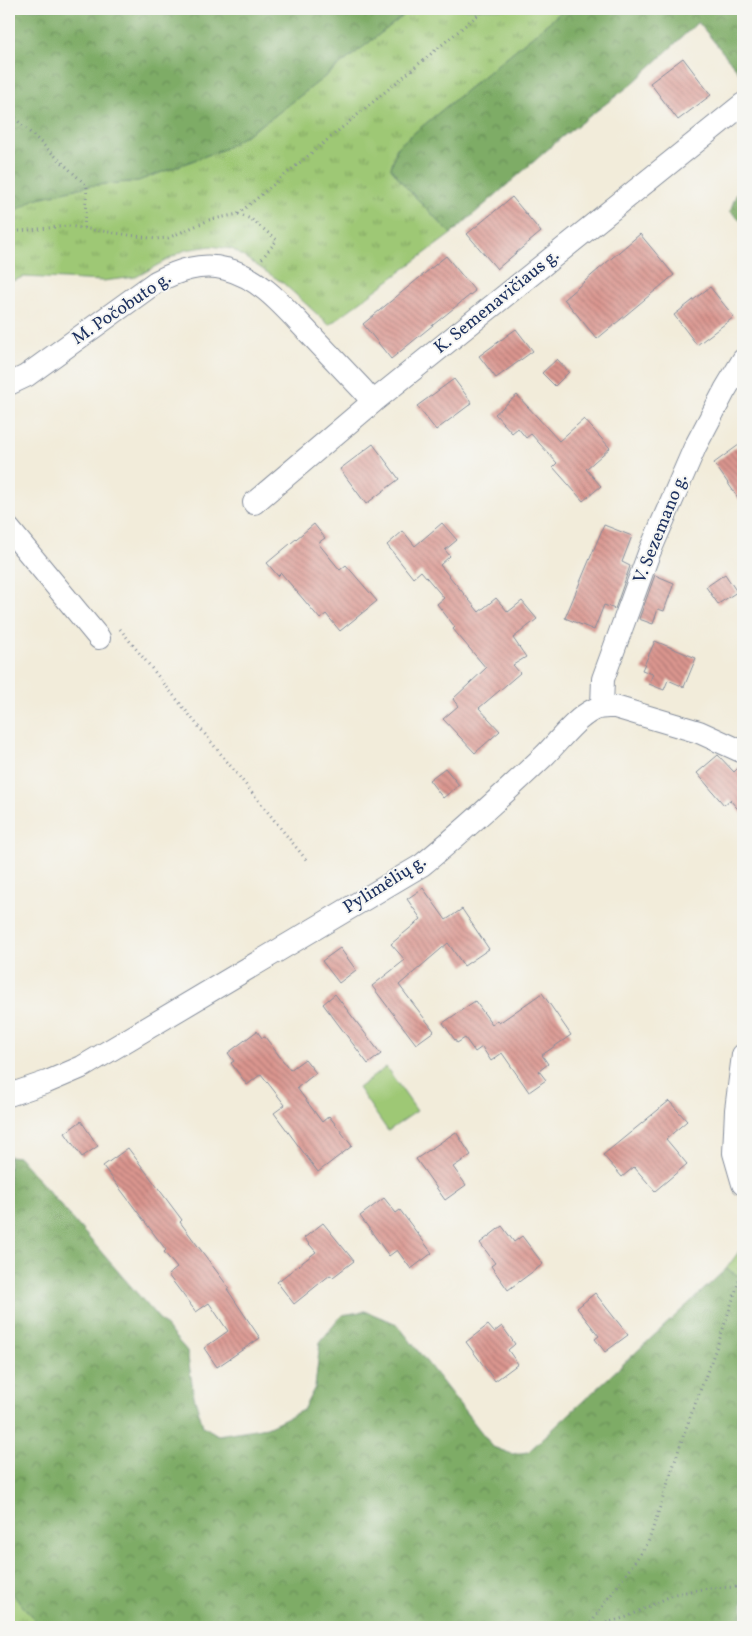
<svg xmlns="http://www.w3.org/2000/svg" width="752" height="1636" font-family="Vollkorn,serif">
	<defs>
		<pattern id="grass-tufts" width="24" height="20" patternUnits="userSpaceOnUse" patternTransform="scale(1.25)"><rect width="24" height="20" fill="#9ec875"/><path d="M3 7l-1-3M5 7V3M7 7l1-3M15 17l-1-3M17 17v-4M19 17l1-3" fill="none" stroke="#80a363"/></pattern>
		<pattern id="forest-crowns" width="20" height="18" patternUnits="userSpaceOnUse" patternTransform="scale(1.25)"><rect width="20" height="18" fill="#7eac66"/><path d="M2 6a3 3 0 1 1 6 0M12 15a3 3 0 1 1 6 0" fill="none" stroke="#668c57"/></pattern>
		<pattern id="building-back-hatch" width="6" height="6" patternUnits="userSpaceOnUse" patternTransform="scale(1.25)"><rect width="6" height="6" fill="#da958e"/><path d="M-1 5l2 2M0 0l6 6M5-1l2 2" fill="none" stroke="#b07a77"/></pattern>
	</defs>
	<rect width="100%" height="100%" fill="#f6f6f2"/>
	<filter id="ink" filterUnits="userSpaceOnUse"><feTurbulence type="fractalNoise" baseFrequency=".02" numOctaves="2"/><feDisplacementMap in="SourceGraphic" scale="10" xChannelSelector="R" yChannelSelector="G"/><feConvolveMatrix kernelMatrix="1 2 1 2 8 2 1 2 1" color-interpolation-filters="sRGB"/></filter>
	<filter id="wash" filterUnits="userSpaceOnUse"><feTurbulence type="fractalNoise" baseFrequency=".0096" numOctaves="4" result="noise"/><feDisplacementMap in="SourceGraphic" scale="20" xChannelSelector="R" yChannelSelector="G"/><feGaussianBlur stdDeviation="1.12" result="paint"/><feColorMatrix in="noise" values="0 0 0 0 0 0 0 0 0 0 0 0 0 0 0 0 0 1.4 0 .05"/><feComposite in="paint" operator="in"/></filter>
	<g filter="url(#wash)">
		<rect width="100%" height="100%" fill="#f2ecda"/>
		<path fill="url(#grass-tufts)" stroke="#5c7c6a" d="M 412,9 L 565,9 L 397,147 L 391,168 L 404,185 L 451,234 L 329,325 L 283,283 L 232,249 L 211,246 L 185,250 L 136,277 L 103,281 L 24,277 L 9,282 L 9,215 L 35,199 L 87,186 L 138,181 L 224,149 L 273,117 Z
			M 743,1246 L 743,1278 L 726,1269 Z
			M 9,1590 L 41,1627 L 9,1627 Z"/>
		<path fill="url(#forest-crowns)" stroke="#4c6e62" d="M 9,9 L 412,9 L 273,117 L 224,149 L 138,181 L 87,186 L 35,199 L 9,215 Z
			M 565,9 L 743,9 L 743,77 L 698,22 L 632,84 L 562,137 L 451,234 L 404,185 L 391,168 L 397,147 Z
			M 743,177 L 743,223 L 730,211 Z
			M 9,1156 L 19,1157 L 187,1351 L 194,1396 L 203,1426 L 218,1435 L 267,1427 L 303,1410 L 315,1387 L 320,1342 L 342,1315 L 365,1311 L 397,1324 L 493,1447 L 512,1454 L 528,1452 L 726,1269 L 743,1278 L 743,1385 L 737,1422 L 743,1436 L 743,1627 L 41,1627 L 9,1590 Z"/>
		<path fill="#9ec875" stroke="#5c7c6a" d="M 386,1067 L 417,1111 L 388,1131 L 358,1088 Z"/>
		<g id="blocks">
			<path fill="url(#building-back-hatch)" d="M 683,58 L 711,95 L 678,120 L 650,83 Z
				M 512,197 L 541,232 L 497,269 L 467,234 Z
				M 640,234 L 674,275 L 597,339 L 564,299 Z
				M 446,256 L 475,291 L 391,359 L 363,324 Z
				M 710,287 L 734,317 L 697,345 L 674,315 Z
				M 516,329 L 533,351 L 496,378 L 479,356 Z
				M 557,359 L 569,372 L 555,386 L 542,373 Z
				M 454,379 L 472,403 L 436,430 L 417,406 Z
				M 517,395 L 559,441 L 584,419 L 610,448 L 586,469 L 601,486 L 583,501 L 553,467 L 557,463 L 531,434 L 526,438 L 518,428 L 512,433 L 495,414 Z
				M 743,442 L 743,505 L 714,463 Z
				M 373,444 L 399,479 L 366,504 L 340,469 Z
				M 442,523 L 457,540 L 445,550 L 450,556 L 440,565 L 479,612 L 496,598 L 508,612 L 522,601 L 537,619 L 513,638 L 526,657 L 513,665 L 520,673 L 479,708 L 500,731 L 475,753 L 443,719 L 458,706 L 453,699 L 486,668 L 453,629 L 455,627 L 437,604 L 444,598 L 421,571 L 413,578 L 387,545 L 403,531 L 415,546 Z
				M 314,524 L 325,538 L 318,543 L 340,570 L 346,565 L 377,601 L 340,631 L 326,614 L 320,619 L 281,573 L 278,576 L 267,563 Z
				M 604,525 L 632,536 L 622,562 L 630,566 L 615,609 L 604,605 L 594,630 L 565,618 Z
				M 725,574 L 737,592 L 718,604 L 706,587 Z
				M 655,575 L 674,583 L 664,611 L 658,609 L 653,624 L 639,619 Z
				M 655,641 L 696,658 L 684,687 L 668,680 L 664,690 L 649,684 L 653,674 L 642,670 Z
				M 718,755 L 734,772 L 741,765 L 743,765 L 743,815 L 730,800 L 724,805 L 697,773 Z
				M 445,768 L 459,785 L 443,798 L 429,780 Z
				M 423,888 L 446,920 L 462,909 L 489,949 L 464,966 L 448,943 L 399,985 L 434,1031 L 416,1044 L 372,986 L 405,960 L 391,944 L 421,919 L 407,899 Z
				M 340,948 L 356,970 L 339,983 L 322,961 Z
				M 542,993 L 571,1035 L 542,1055 L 548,1064 L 539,1071 L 546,1080 L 529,1092 L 502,1053 L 491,1061 L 482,1047 L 475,1052 L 465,1038 L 457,1043 L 443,1023 L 475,1001 L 492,1024 L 497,1020 L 499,1023 Z
				M 335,994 L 381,1054 L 368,1064 L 323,1004 Z
				M 257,1031 L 262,1038 L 265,1037 L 290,1070 L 305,1059 L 316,1073 L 297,1088 L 322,1122 L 329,1116 L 352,1146 L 318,1172 L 274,1113 L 285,1105 L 261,1074 L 247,1085 L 231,1063 L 234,1061 L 228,1053 Z
				M 669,1101 L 687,1121 L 666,1139 L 687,1164 L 655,1191 L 634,1167 L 622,1177 L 603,1155 Z
				M 81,1121 L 98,1146 L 82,1157 L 65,1133 Z
				M 456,1132 L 471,1155 L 453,1167 L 466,1185 L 445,1200 L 416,1159 Z
				M 128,1148 L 182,1220 L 180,1222 L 229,1288 L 227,1289 L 260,1338 L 217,1367 L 204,1348 L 228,1331 L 209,1303 L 196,1312 L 168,1275 L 177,1268 L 164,1252 L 166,1250 L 103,1166 Z
				M 384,1198 L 396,1213 L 400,1210 L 432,1253 L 411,1269 L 397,1250 L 389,1256 L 360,1216 Z
				M 323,1223 L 354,1261 L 333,1277 L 330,1275 L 294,1304 L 277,1282 L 316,1252 L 304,1238 Z
				M 502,1226 L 514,1242 L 522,1236 L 543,1264 L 508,1290 L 491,1266 L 495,1263 L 480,1243 Z
				M 595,1293 L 628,1335 L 605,1352 L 595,1339 L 599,1336 L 577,1308 Z
				M 488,1325 L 494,1332 L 502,1326 L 515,1344 L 508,1350 L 518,1364 L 495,1381 L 466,1342 Z"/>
		</g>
	</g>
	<g filter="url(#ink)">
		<use href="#blocks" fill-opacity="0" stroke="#868e9c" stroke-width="1"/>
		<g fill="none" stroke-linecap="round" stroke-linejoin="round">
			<g stroke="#868e9c" stroke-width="24">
				<path id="minor" d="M 9,384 L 26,376 L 156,282 C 177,271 201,262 226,269 C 260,277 286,309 309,333 C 327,352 344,370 362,389 L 373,402
					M 254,503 L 373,402 L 743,104
					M 9,529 L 99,638
					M 602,706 L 603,679 L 649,553 L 695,447 L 725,390 L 743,360
					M 743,1055 L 736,1110 L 734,1153 L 743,1184
					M 9,1095 L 47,1082 L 82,1067 L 422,865 C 465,830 505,793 545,755 C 559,741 575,719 593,710 C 600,706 607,707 615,707 L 699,732 L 743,752"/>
			</g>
			<path stroke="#868e9c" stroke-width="3" stroke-dasharray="1 4" stroke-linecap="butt" d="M 9,110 L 19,122 L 87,186 L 84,228
				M 238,214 L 485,9
				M 9,232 L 68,226 L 156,239 L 168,238 L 209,220 L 238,214 L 251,219 L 277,240 L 260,261
				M 120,629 L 308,862
				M 9,1625 L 10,1627
				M 588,1627 L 648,1543 L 686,1428 L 720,1338 L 743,1269
				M 592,1627 L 627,1617 L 675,1594 L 708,1588 L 735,1587 L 743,1585"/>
			<use href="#minor" stroke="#fff" stroke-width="22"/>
		</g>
	</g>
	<g text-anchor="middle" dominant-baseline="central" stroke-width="4" stroke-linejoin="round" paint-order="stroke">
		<g font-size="18" fill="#1b2f5e" stroke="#f6f6f2">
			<text transform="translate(497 302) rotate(-39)">K. Semenavičiaus g.</text>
			<text transform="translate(122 309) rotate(-34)">M. Počobuto g.</text>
			<text transform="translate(661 529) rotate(-68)">V. Sezemano g.</text>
			<text transform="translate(385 885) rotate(-32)">Pylimėlių g.</text>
		</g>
	</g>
	<rect width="752" height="1636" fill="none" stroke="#f6f6f2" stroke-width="30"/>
</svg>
